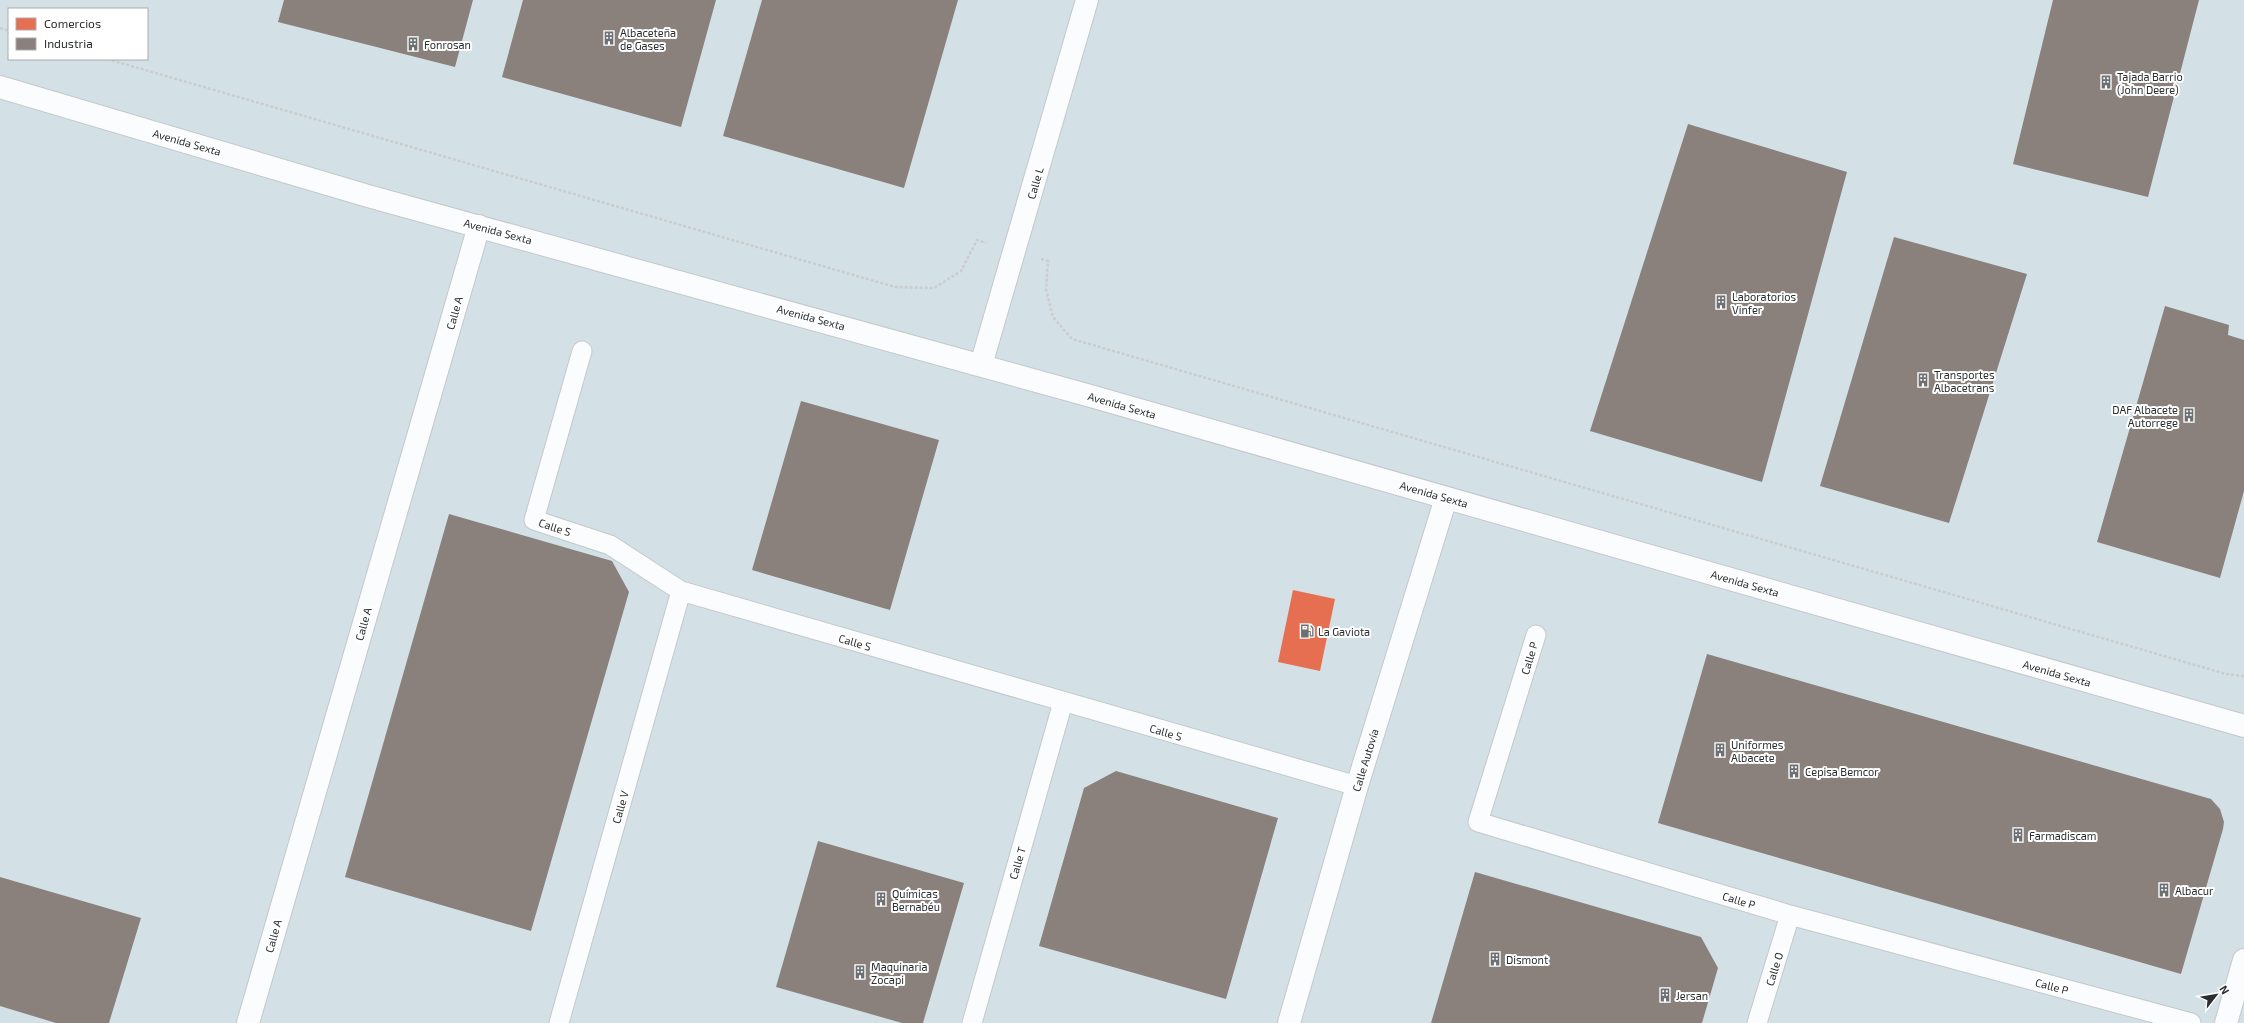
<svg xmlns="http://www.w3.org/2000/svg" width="2244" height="1023" font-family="'Exo 2',sans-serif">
	<rect width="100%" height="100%" fill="#e6ecef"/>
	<path fill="#d3e1e6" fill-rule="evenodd" d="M 0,0 L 2244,0 L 2244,1023 L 0,1023 ZM 9,9 L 147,9 L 147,59 L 9,59 Z"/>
	<path fill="#e76f51" d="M 1293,590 L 1335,599 L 1320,671 L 1278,662 Z"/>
	<path fill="#8a817c" d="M 284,0 L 473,0 L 455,67 L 278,22 Z
		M 523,0 L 716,0 L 681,127 L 502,77 Z
		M 762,0 L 958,0 L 904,188 L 723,136 Z
		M 2053,0 L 2199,0 L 2148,197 L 2013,164 Z
		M 1688,124 L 1847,172 L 1762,482 L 1590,431 Z
		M 1894,237 L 2027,274 L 1949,523 L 1820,486 Z
		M 2165,306 L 2229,325 L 2228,335 L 2244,340 L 2244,491 L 2220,578 L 2097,542 Z
		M 801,401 L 939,440 L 890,610 L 752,570 Z
		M 449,514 L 612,561 L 629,592 L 531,931 L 345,877 Z
		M 1707,654 L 2211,799 L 2220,809 L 2224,822 L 2223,829 L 2181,974 L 1658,823 Z
		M 1116,771 L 1278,818 L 1226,999 L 1039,946 L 1084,788 Z
		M 818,841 L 964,883 L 923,1023 L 902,1023 L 776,987 Z
		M 1475,872 L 1701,937 L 1718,968 L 1702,1023 L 1431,1023 Z
		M 0,877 L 141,918 L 109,1023 L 56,1023 L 0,1006 Z"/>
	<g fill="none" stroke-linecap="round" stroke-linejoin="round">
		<g stroke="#c3c8cb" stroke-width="21">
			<path id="lane" d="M 582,351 L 534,520 L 610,545 L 681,591 L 1357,786
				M 1536,635 L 1478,822 L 1790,915 L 2191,1023
				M 559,1023 L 681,591
				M 972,1023 L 1063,702
				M 1757,1023 L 1790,915"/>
		</g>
		<g stroke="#c3c8cb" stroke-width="24">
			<path id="street" d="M 0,87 L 368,196 L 1087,395 L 2244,726
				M 981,365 L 1087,0
				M 248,1023 L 479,226
				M 1289,1023 L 1357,786 L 1446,498
				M 2226,1023 L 2244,960"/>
		</g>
		<path stroke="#cbccce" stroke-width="2.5" stroke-dasharray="3 2" stroke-linecap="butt" d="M 0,28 L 9,31
			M 107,59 L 895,287 L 934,288 L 961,271 L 977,240 L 986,243
			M 1041,259 L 1048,261 L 1046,289 L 1053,317 L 1072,339 L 2226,674 L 2244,676"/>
		<use href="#lane" stroke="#fbfcfd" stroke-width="19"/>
		<use href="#street" stroke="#fbfcfd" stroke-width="22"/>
	</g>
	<defs>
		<g id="building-bare" transform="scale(1.08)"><path d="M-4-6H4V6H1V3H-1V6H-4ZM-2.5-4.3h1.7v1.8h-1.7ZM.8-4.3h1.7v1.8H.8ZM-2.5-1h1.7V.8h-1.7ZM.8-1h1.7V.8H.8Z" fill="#6c7073" stroke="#fff" stroke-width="2.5" paint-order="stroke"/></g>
		<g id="fuel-bare" transform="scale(1.08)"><path d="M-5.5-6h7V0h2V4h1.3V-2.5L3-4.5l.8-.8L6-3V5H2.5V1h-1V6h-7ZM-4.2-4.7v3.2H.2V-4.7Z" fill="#6c7073" stroke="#fff" stroke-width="2.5" paint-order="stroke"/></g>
	</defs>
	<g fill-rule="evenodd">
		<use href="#building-bare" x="609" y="38"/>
		<use href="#building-bare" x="413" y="44"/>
		<use href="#building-bare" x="2106" y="82"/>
		<use href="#building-bare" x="1721" y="302"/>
		<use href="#building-bare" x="1923" y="380"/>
		<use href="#building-bare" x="2189" y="415"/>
		<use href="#fuel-bare" x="1307" y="631"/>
		<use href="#building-bare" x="1720" y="750"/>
		<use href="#building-bare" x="1794" y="771"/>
		<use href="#building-bare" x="2018" y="835"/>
		<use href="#building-bare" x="2164" y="890"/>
		<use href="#building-bare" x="881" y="899"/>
		<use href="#building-bare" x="1495" y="959"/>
		<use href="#building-bare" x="860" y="972"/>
		<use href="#building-bare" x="1665" y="995"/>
	</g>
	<g text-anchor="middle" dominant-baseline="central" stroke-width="4" stroke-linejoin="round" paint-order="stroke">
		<g font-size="11" fill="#2a2e30" stroke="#fff" text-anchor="start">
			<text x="620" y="32">Albaceteña<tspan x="620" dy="13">de Gases</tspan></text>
			<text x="424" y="44">Fonrosan</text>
			<text x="2117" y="76">Tajada Barrio<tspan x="2117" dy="13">(John Deere)</tspan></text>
			<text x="1732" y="296">Laboratorios<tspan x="1732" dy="13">Vinfer</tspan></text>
			<text x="1934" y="374">Transportes<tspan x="1934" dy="13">Albacetrans</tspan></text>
			<text x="2178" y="409" text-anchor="end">DAF Albacete<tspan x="2178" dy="13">Autorrege</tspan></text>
			<text x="1318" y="631">La Gaviota</text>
			<text x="1731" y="744">Uniformes<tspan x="1731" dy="13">Albacete</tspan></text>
			<text x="1805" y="771">Cepisa Bemcor</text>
			<text x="2029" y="835">Farmadiscam</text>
			<text x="2175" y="890">Albacur</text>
			<text x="892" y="893">Químicas<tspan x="892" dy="13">Bernabéu</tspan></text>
			<text x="1506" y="959">Dismont</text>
			<text x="871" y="966">Maquinaria<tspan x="871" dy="13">Zocapi</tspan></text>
			<text x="1676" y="995">Jersan</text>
		</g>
		<g font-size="11" fill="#2a2e30" stroke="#fff">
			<text transform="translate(187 142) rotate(16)">Avenida Sexta</text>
			<text transform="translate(1035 183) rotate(-74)">Calle L</text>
			<text transform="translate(498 231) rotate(15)">Avenida Sexta</text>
			<text transform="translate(454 313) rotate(-74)">Calle A</text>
			<text transform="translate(811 317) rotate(15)">Avenida Sexta</text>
			<text transform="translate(1122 405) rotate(16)">Avenida Sexta</text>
			<text transform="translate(1434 494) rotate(16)">Avenida Sexta</text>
			<text transform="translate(555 527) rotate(18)">Calle S</text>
			<text transform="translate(1745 583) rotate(16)">Avenida Sexta</text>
			<text transform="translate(363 624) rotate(-74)">Calle A</text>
			<text transform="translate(855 642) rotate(16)">Calle S</text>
			<text transform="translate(1529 658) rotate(-73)">Calle P</text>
			<text transform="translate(2057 673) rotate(16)">Avenida Sexta</text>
			<text transform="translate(1166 732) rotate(16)">Calle S</text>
			<text transform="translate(1365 760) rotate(-73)">Calle Autovía</text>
			<text transform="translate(620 807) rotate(-74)">Calle V</text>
			<text transform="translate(1017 863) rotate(-74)">Calle T</text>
			<text transform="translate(1739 900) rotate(17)">Calle P</text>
			<text transform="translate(273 936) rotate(-74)">Calle A</text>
			<text transform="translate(1774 969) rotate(-73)">Calle O</text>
			<text transform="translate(2052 986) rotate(15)">Calle P</text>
		</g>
	</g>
	<rect x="8" y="8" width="140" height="52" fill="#ffffff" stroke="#aaabac"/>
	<rect x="16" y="18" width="20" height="12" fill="#e76f51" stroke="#aaabac"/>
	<text x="44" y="28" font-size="12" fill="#2a2e30">Comercios</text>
	<rect x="16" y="38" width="20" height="12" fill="#8a817c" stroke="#aaabac"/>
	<text x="44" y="48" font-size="12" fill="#2a2e30">Industria</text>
	<g transform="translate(2216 995) rotate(59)" stroke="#ffffff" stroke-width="3" paint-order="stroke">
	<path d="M0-3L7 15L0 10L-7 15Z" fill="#2a2e30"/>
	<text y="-6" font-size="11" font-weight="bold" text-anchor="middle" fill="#2a2e30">N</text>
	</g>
</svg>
